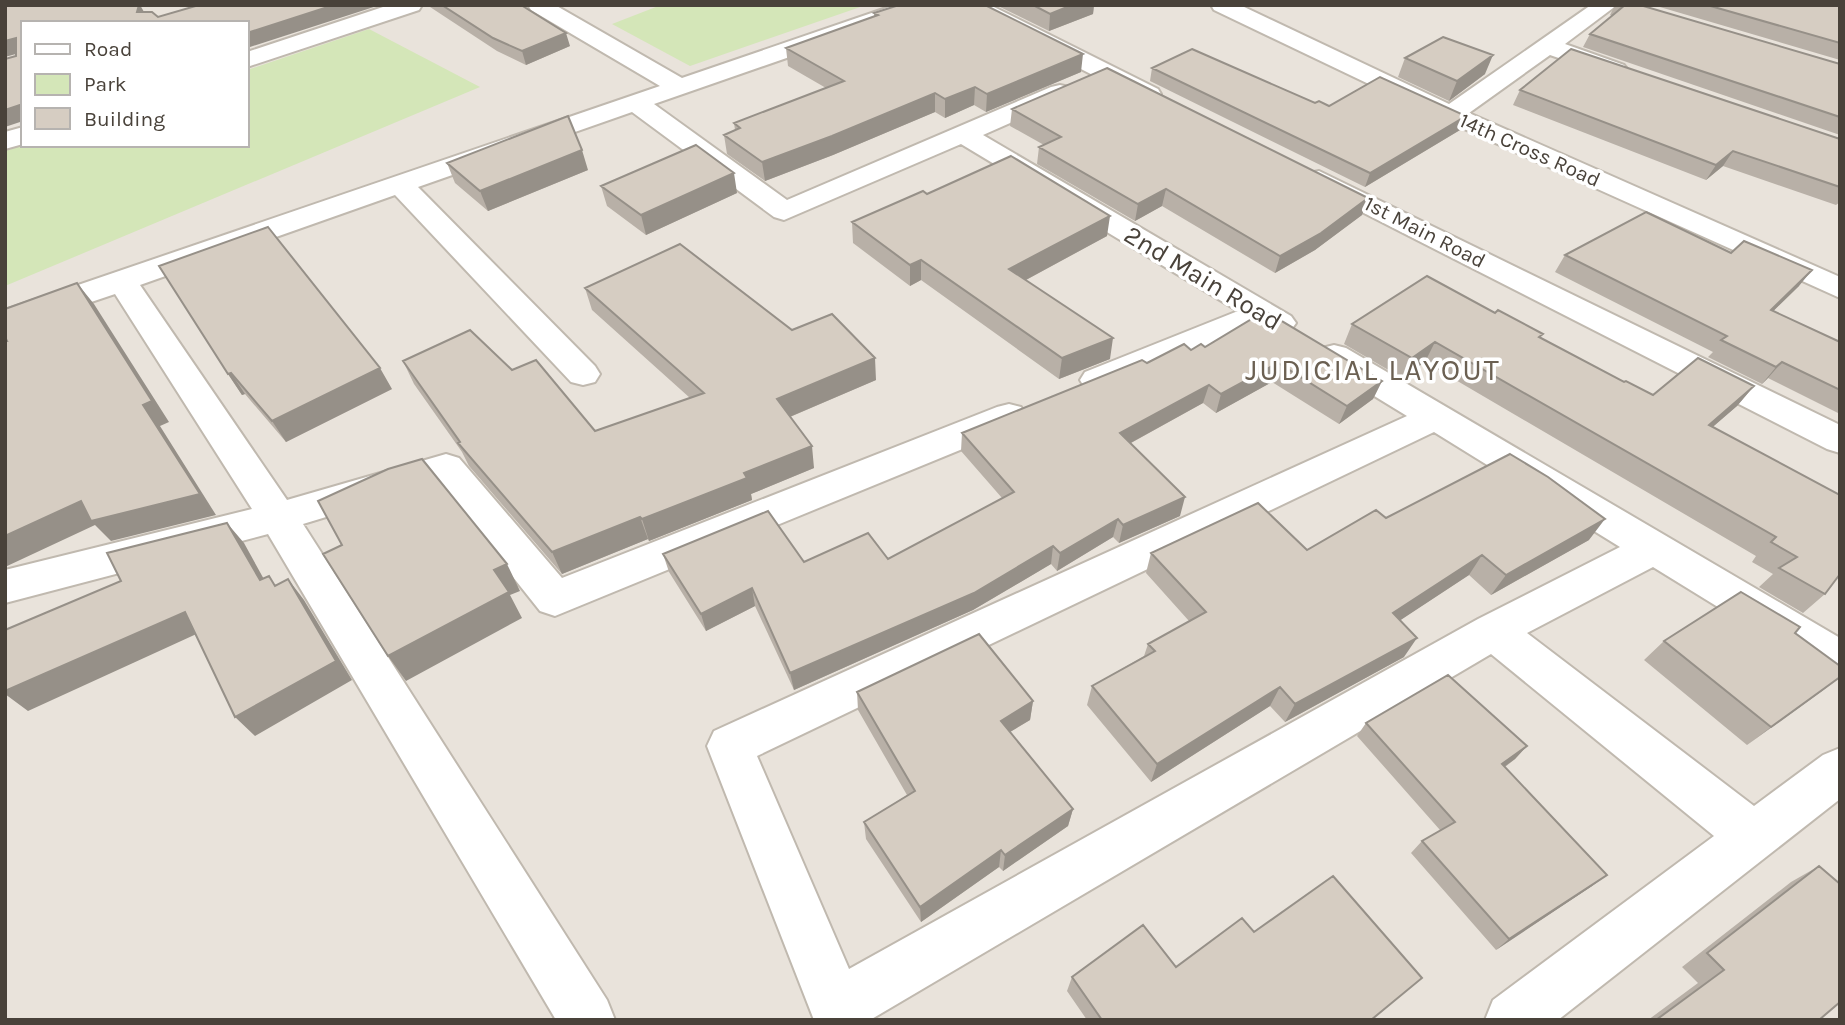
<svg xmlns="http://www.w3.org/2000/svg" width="1845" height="1025" font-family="Karla,sans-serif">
	<rect width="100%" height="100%" fill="#f5f2ec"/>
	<path fill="#e9e3db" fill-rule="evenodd" d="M 5,5 L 1840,5 L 1840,1020 L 5,1020 ZM 23,23 L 247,23 L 247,145 L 23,145 Z"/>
	<path fill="#d4e6b8" d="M 661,5 L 866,5 L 690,66 L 612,24 Z
		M 369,29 L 480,87 L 5,286 L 5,151 L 23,145 L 247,145 L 247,70 Z"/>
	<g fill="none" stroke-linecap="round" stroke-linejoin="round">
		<g stroke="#c0b9af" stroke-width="4">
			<path id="minor" d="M 389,5 L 422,5 L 419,10 L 247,67 L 247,52 Z
				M 528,5 L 555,5 L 682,78 L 895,5 L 928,5 L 925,10 L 654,104 L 787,200 L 1051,87 L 1060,85 L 1069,87 L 1072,92 L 1069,97 L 983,135 L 1291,316 L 1296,323 L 1291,330 L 1280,333 L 1261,326 L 1109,388 L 1097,391 L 1085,388 L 1080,380 L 1085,372 L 1238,311 L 961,144 L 784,220 L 774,217 L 632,112 L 418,187 L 595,366 L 600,374 L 595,382 L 583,385 L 571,382 L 395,195 L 140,285 L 287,500 L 446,454 L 459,458 L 562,578 L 997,407 L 1009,404 L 1021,407 L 1027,416 L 1021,425 L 555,616 L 540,611 L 438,483 L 303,524 L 607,1000 L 615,1020 L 556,1020 L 268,534 L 5,603 L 5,570 L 252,509 L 115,294 L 5,331 L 5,310 L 660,86 L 531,10 Z
				M 962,5 L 990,5 L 1158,89 L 1161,94 L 1158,99 L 1149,101 L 1140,99 L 965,10 Z
				M 1211,5 L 1240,5 L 1449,104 L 1591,5 L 1617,5 L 1565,44 L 1624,65 L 1628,70 L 1624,75 L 1608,75 L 1550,55 L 1469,113 L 1840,277 L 1840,298 L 1442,119 L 1214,10 Z
				M 23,127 L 23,144 L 5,149 L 5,132 Z
				M 1319,171 L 1840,425 L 1840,453 L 1827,449 L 1309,185 L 1305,179 L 1309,173 Z
				M 1334,345 L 1346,348 L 1840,638 L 1840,678 L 1825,673 L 1653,567 L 1527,633 L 1754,806 L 1823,755 L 1840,748 L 1840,799 L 1558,1020 L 1485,1020 L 1493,1000 L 1714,836 L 1491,654 L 870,1020 L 814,1020 L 707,746 L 714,731 L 1407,416 L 1322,364 L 1317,356 L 1322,348 ZM 1434,432 L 1620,547 L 1478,619 L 849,969 L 757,756 Z"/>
		</g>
		<use href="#minor" fill="#fff" fill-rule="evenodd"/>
	</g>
	<path fill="#b8b0a7" d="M 427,5 L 521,5 L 570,46 L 526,65 L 497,51 Z
		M 996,5 L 1094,5 L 1093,14 L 1049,31 Z
		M 1615,5 L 1640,5 L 1840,64 L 1840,135 L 1583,47 L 1590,34 L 1612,16 L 1610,15 Z
		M 1653,5 L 1840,5 L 1840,60 Z
		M 874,13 L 1081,72 L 986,112 L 974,105 L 945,118 L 935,112 L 833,155 L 765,181 L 727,154 L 724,135 L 735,130 L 734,123 L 826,88 L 788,66 L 786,48 L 874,16 Z
		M 1405,58 L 1485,74 L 1449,101 L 1398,77 Z
		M 1152,68 L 1329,106 L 1466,116 L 1460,130 L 1365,187 L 1150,81 Z
		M 1520,90 L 1840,139 L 1840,202 L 1836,205 L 1723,166 L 1706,180 L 1513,105 Z
		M 1012,109 L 1368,198 L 1362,215 L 1315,250 L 1275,273 L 1162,206 L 1135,221 L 1037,164 L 1039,147 L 1044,145 L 1010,126 Z
		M 447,163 L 588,170 L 488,211 L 455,183 Z
		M 601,186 L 737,193 L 646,235 L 607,206 Z
		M 927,194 L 1107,236 L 1026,280 L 1110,359 L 1059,379 L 921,280 L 910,286 L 853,243 L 852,222 Z
		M 1731,253 L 1799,286 L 1773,311 L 1840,342 L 1840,414 L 1768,378 L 1762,384 L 1708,357 L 1713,352 L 1555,272 L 1565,255 Z
		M 585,288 L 792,330 L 876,380 L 790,417 L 814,468 L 751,494 L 752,500 L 649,541 L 648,539 L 562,574 L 469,466 L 462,452 L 414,384 L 403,361 L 512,370 L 595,431 L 690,398 L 592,310 Z
		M 1352,324 L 1541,338 L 1624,382 L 1653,395 L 1754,386 L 1737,406 L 1712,427 L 1825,594 L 1803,613 L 1759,587 L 1773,574 L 1752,562 L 1756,556 L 1425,362 L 1402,378 L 1344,344 Z
		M 1205,347 L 1382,381 L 1373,399 L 1339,424 L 1272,382 L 1216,413 L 1203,403 L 1131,443 L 1180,516 L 1119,543 L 1113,537 L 1057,571 L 1051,564 L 973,610 L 794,690 L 755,606 L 706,631 L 669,572 L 663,554 L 804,562 L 888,559 L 1002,498 L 961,451 L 962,433 L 1147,363 L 1191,350 Z
		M 228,374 L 392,389 L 286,442 L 245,394 L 242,395 Z
		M 1386,518 L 1589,540 L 1491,595 L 1469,575 L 1400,620 L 1404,657 L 1285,722 L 1270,706 L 1151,782 L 1087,705 L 1092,686 L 1144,656 L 1148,644 L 1189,621 L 1146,573 L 1151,553 L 1307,550 Z
		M 1795,633 L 1840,677 L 1747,745 L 1644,660 L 1664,641 Z
		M 857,692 L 1033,701 L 1030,720 L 1010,732 L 1073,809 L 1068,826 L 1003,871 L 999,867 L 921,922 L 866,839 L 864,822 L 907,795 L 858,710 Z
		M 1366,723 L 1527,746 L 1515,759 L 1505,767 L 1592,886 L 1496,950 L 1411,853 L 1422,841 L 1440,830 L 1357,736 Z
		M 1819,866 L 1819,1020 L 1648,1020 L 1698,983 L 1682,967 L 1791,882 Z
		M 1254,932 L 1371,1020 L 1087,1020 L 1067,991 L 1072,977 L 1176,967 Z"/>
	<path fill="#969088" d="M 139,5 L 140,5 L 147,17 L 137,12 Z
		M 334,5 L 380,5 L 247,48 L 247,33 Z
		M 1072,5 L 1094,5 L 1093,14 L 1049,31 L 1050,14 Z
		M 566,33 L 570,46 L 526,65 L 522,51 Z
		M 16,38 L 23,52 L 5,57 L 5,41 Z
		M 1083,54 L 1081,72 L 986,112 L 987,94 Z
		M 1493,55 L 1485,74 L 1449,101 L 1457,81 Z
		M 975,87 L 974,105 L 945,118 L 945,99 Z
		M 935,93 L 935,112 L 833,155 L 765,181 L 762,162 Z
		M 23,104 L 23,121 L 5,127 L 5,110 Z
		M 1466,116 L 1460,130 L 1365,187 L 1370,173 Z
		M 582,150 L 588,170 L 488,211 L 480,191 Z
		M 1733,151 L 1723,166 L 1706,180 L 1716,165 Z
		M 734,173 L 737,193 L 646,235 L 641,215 Z
		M 1166,189 L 1162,206 L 1135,221 L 1138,204 Z
		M 1368,198 L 1362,215 L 1315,250 L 1275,273 L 1280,256 Z
		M 1110,216 L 1107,236 L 1007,290 L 1009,269 Z
		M 921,260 L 921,280 L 910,286 L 910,265 Z
		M 1812,270 L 1799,286 L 1757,327 L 1771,310 Z
		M 77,283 L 94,304 L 169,422 L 160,426 L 216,515 L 111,541 L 95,525 L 5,567 L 5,536 Z
		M 1113,338 L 1110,359 L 1059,379 L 1062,358 Z
		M 1435,342 L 1425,362 L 1402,378 L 1412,358 Z
		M 875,358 L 876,380 L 780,421 L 777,399 Z
		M 1782,362 L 1768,378 L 1762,384 L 1776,367 Z
		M 1278,363 L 1272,382 L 1216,413 L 1221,394 Z
		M 380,368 L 392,389 L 286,442 L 272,421 Z
		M 231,373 L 245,394 L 242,395 L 228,374 Z
		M 1382,381 L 1373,399 L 1339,424 L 1347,406 Z
		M 1209,385 L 1203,403 L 1116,451 L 1120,433 Z
		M 1754,386 L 1737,406 L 1692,445 L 1709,425 Z
		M 812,446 L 814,468 L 751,494 L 752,500 L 649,541 L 642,519 L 744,473 Z
		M 1185,497 L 1180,516 L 1119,543 L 1123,525 Z
		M 640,517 L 648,539 L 562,574 L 552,552 Z
		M 1118,519 L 1113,537 L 1057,571 L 1060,553 Z
		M 1605,519 L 1589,540 L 1491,595 L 1506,575 Z
		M 227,523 L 244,543 L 276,601 L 260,580 Z
		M 1053,546 L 1051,564 L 973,610 L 794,690 L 790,673 Z
		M 1482,555 L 1469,575 L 1381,633 L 1393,613 Z
		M 507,564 L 520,591 L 510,595 L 522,618 L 406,681 L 388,656 L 494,570 Z
		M 288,579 L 304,600 L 352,680 L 255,736 L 235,717 Z
		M 752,588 L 755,606 L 706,631 L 701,614 Z
		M 185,612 L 203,631 L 28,711 L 5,694 L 5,691 Z
		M 1417,638 L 1404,657 L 1285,722 L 1295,704 Z
		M 1840,677 L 1822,691 L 1747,745 L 1771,727 Z
		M 1280,687 L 1270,706 L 1151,782 L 1157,764 Z
		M 1033,701 L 1030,720 L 998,739 L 1001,721 Z
		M 1527,746 L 1515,759 L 1490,777 L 1502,764 Z
		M 1073,809 L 1068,826 L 1003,871 L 1005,855 Z
		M 1001,850 L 999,867 L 921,922 L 920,907 Z
		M 1607,875 L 1592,886 L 1496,950 L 1509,939 Z"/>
	<path fill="#d6cdc2" stroke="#969088" stroke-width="2" d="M 5,5 L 139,5 L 137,12 L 152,12 L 158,17 L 199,5 L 334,5 L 247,33 L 247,23 L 23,23 L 23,104 L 5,110 L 5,59 L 16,56 L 16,38 L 5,41 Z
		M 442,5 L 521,5 L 566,33 L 522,51 L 493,38 Z
		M 899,5 L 985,5 L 1083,54 L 987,94 L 975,87 L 945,99 L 935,93 L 832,136 L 762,162 L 724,135 L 740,128 L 734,123 L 844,81 L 786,48 L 878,15 L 874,13 Z
		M 1033,5 L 1072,5 L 1050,14 Z
		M 1625,5 L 1640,5 L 1840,64 L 1840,117 L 1590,34 Z
		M 1707,5 L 1840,5 L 1840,43 Z
		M 1443,37 L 1493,55 L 1457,81 L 1405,58 Z
		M 1192,49 L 1315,103 L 1319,101 L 1329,106 L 1380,77 L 1466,116 L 1370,173 L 1152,68 Z
		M 1571,49 L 1840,139 L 1840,187 L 1733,151 L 1716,165 L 1520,90 Z
		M 1107,68 L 1368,198 L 1321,233 L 1280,256 L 1166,189 L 1138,204 L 1039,147 L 1061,137 L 1012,109 Z
		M 568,116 L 582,150 L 480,191 L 447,163 Z
		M 696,145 L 734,173 L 641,215 L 601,186 Z
		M 1011,156 L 1110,216 L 1009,269 L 1113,338 L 1062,358 L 921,260 L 910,265 L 852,222 L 923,191 L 927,194 Z
		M 1646,212 L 1731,253 L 1744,241 L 1812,270 L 1771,310 L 1840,342 L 1840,390 L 1782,362 L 1776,367 L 1721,340 L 1727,336 L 1565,255 Z
		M 268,227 L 380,368 L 272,421 L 231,373 L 228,374 L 159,266 Z
		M 680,244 L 792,330 L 832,314 L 875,358 L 777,399 L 812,446 L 744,473 L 747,478 L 642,519 L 640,517 L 552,552 L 458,443 L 460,442 L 403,361 L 470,330 L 512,370 L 536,360 L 595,431 L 704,393 L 585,288 Z
		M 1427,276 L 1495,313 L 1498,310 L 1543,334 L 1539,337 L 1624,382 L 1626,381 L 1653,395 L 1698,358 L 1754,386 L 1709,425 L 1840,495 L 1840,574 L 1825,594 L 1779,568 L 1797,557 L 1771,542 L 1776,537 L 1435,342 L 1412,358 L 1352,324 Z
		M 77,283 L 152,401 L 143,405 L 200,494 L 91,521 L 81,501 L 5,536 L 5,341 L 7,341 L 5,337 L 5,309 Z
		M 1265,311 L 1382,381 L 1347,406 L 1278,363 L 1221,394 L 1209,385 L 1120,433 L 1185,497 L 1123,525 L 1118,519 L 1060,553 L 1053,546 L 974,593 L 790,673 L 752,588 L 701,614 L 663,554 L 768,511 L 804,562 L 868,533 L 888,559 L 1014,492 L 962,433 L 1142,360 L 1147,363 L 1184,344 L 1191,350 L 1201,344 L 1205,347 Z
		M 1510,454 L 1548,477 L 1605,519 L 1506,575 L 1482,555 L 1393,613 L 1417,638 L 1295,704 L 1280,687 L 1157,764 L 1092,686 L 1155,651 L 1148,644 L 1206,612 L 1151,553 L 1258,503 L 1307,550 L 1376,510 L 1386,518 Z
		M 422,459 L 507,564 L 494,570 L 509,592 L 388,656 L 323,554 L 342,545 L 318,501 L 388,469 Z
		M 227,523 L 260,580 L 269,576 L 275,586 L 288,579 L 336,661 L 235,717 L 185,612 L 5,691 L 5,630 L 121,581 L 107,553 Z
		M 1741,592 L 1800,627 L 1795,633 L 1840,666 L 1840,677 L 1771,727 L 1664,641 Z
		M 979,634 L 1033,701 L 1001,721 L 1073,809 L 1005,855 L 1001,850 L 920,907 L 864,822 L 915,791 L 857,692 Z
		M 1448,675 L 1527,746 L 1502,764 L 1607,875 L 1509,939 L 1422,841 L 1455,822 L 1366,723 Z
		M 1819,866 L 1840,884 L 1840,1002 L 1819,1020 L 1656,1020 L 1724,970 L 1707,953 Z
		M 1333,876 L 1422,978 L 1371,1020 L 1102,1020 L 1072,977 L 1143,925 L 1176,967 L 1242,918 L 1254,932 Z"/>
	<g text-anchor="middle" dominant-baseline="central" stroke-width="7" stroke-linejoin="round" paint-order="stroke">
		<g font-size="21" fill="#49423a" stroke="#fff">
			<text transform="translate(1530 150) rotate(24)">14th Cross Road</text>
			<text transform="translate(1425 232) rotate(27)">1st Main Road</text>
		</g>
		<g font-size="26" fill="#49423a" stroke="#fff">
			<text transform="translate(1203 278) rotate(31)">2nd Main Road</text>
		</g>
		<g font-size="30" letter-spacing="2" fill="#6b6052" stroke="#fff">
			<text x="1373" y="370">JUDICIAL LAYOUT</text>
		</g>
	</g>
	<rect width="1845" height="1025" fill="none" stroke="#49423a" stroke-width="14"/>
	<rect x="21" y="21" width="228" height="126" fill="#ffffff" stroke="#b6b3b0" stroke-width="2"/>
	<rect x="35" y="44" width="35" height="10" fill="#ffffff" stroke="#b6b3b0" stroke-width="2"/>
	<text x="84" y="56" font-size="21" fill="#49423a">Road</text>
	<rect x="35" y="74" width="35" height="21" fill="#d4e6b8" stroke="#b6b3b0" stroke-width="2"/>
	<text x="84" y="91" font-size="21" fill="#49423a">Park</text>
	<rect x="35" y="108" width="35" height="21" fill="#d6cdc2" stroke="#b6b3b0" stroke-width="2"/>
	<text x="84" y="126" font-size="21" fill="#49423a">Building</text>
</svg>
